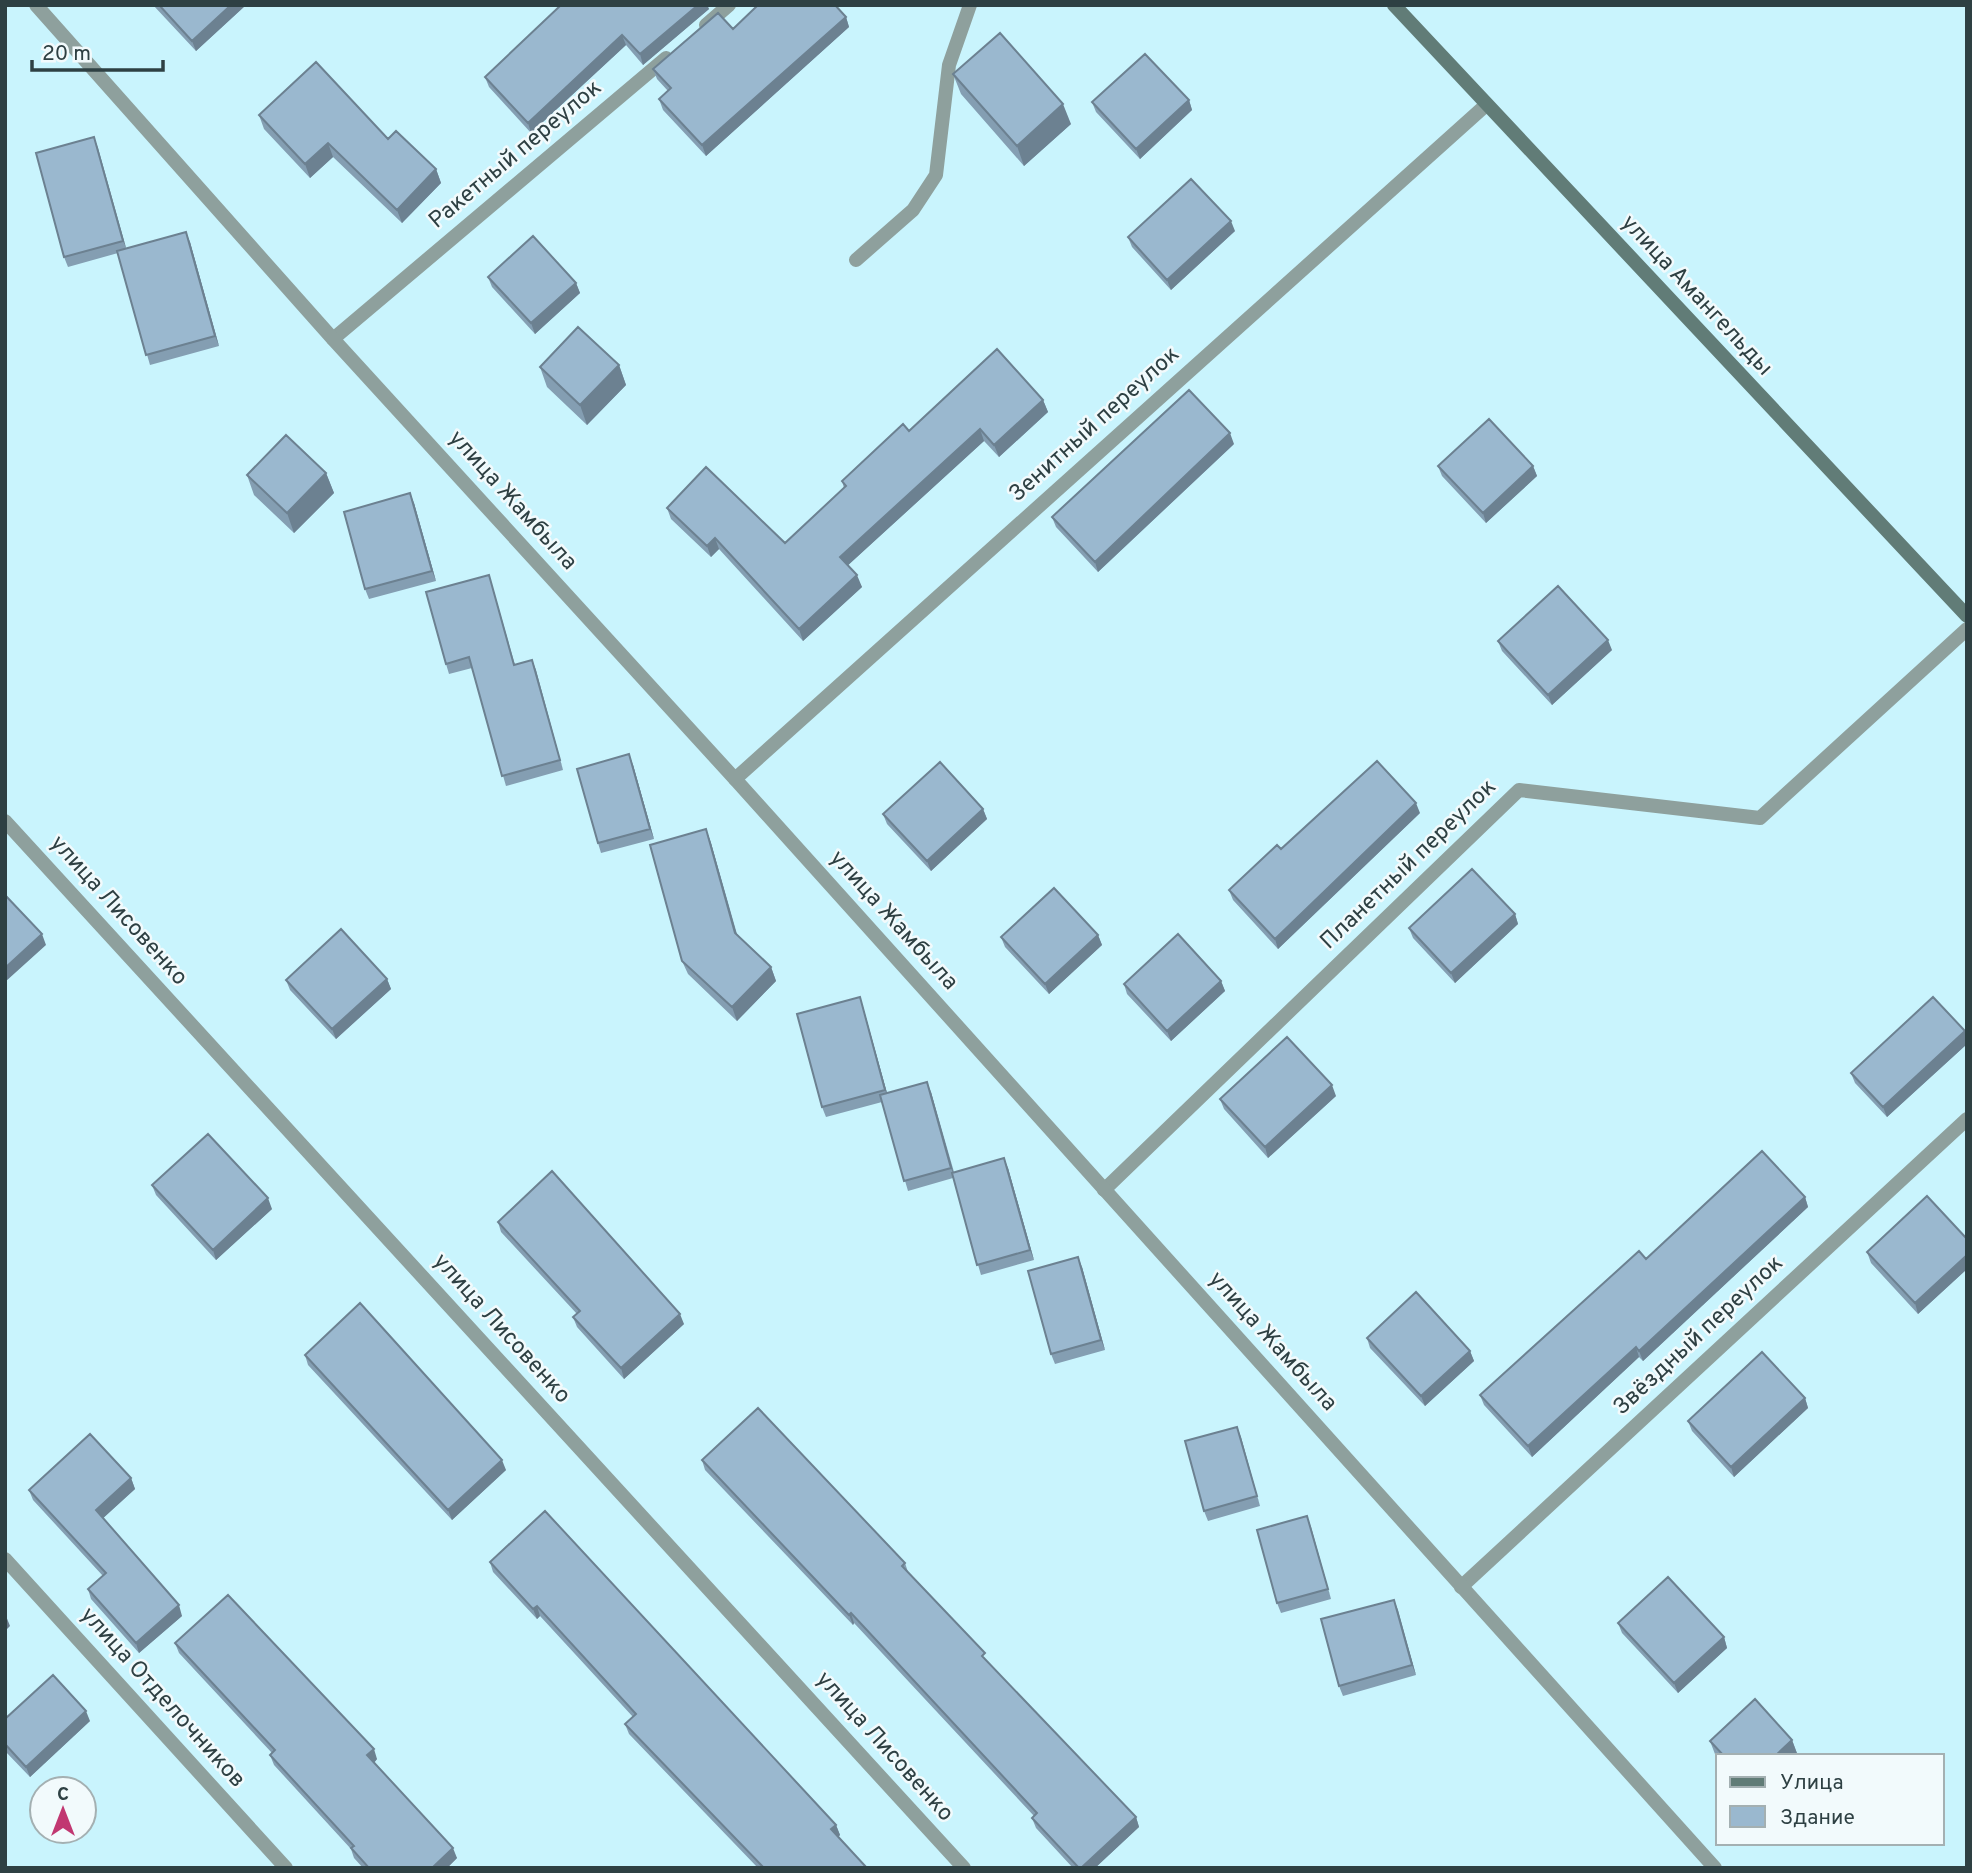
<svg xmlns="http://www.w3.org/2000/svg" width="1972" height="1873" font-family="Overpass,sans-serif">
	<rect width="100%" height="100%" fill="#c9f4fd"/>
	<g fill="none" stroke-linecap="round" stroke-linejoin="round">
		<path stroke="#8ea09d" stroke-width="14" d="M 706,25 L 729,5
			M 856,260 L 913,210 L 936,175 L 949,65 L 970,5
			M 333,339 L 666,58
			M 735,779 L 1486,105
			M 1104,1190 L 1519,790 L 1760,818 L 1967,629
			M 1461,1587 L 1967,1119"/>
		<path stroke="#8ea09d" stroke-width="14" d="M 36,5 L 333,339 L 735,779 L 1715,1868
			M 5,821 L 964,1868
			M 5,1559 L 286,1868"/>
		<path stroke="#617c77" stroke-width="14" d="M 1394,5 L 1967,616"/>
	</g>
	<path fill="#849eb2" d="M 153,5 L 246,5 L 196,51 Z
		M 561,5 L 707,5 L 709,9 L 643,65 L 626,45 L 531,133 L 489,87 L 485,77 Z
		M 846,17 L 849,27 L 706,156 L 663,110 L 659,99 L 668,91 L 657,79 L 653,69 L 733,29 Z
		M 953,74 L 1071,124 L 1024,166 L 961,94 Z
		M 1189,100 L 1192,110 L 1140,159 L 1096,112 L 1092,102 Z
		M 259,115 L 388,139 L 436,169 L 441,183 L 402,223 L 333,157 L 310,178 L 264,129 Z
		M 94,137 L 126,249 L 190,242 L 219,346 L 150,365 L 118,253 L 68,267 L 64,257 Z
		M 1235,231 L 1171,290 L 1132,247 L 1128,237 Z
		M 488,277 L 576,283 L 580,293 L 535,334 L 492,287 Z
		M 619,365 L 626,385 L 587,425 L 547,387 L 540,367 Z
		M 1043,400 L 1048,412 L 999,457 L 984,441 L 848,565 L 862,587 L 803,641 L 719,549 L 711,557 L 671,519 L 667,508 L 785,543 L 844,488 L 842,481 L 909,431 Z
		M 1234,444 L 1098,572 L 1056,527 L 1052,517 Z
		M 1438,466 L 1533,466 L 1537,476 L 1486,523 L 1442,476 Z
		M 326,473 L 334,493 L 294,533 L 254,495 L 247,475 Z
		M 414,503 L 436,581 L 369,599 L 365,589 Z
		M 492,585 L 515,665 L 532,660 L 563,770 L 506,786 L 472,668 L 449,674 L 446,664 Z
		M 1498,641 L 1612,650 L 1552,705 L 1502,651 Z
		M 633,765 L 654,839 L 601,853 L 598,843 Z
		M 983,809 L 987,819 L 931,871 L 887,824 L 883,814 Z
		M 1420,813 L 1278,949 L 1233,900 L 1229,890 Z
		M 706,829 L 711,843 L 737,934 L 771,967 L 776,981 L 737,1021 L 688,974 L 682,961 Z
		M 1515,914 L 1518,924 L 1455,983 L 1413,938 L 1409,928 Z
		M 1098,935 L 1102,945 L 1049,994 L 1005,947 L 1001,937 Z
		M 387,979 L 391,989 L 336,1039 L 290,990 L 286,980 Z
		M 1221,981 L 1225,991 L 1171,1041 L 1127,994 L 1124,984 Z
		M 863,1007 L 887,1093 L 931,1092 L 954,1172 L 1008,1168 L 1034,1260 L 981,1275 L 953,1178 L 908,1191 L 882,1102 L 826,1117 L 822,1107 Z
		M 1965,1031 L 1967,1035 L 1967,1044 L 1887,1117 L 1855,1083 L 1851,1073 Z
		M 1336,1096 L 1268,1158 L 1224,1109 L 1220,1099 Z
		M 152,1185 L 272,1209 L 216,1260 L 156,1195 Z
		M 1805,1197 L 1808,1207 L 1643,1361 L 1639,1357 L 1532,1457 L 1484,1405 L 1480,1395 L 1646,1259 Z
		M 498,1222 L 684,1324 L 624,1379 L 577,1327 L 573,1317 L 577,1314 L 501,1232 Z
		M 1967,1239 L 1967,1269 L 1918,1314 L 1871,1263 L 1867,1252 Z
		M 1082,1267 L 1105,1350 L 1055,1364 L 1051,1354 Z
		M 1367,1338 L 1470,1351 L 1474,1361 L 1425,1406 L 1370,1348 Z
		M 305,1355 L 506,1470 L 452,1520 L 308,1365 Z
		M 1805,1398 L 1808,1408 L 1734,1477 L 1692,1431 L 1688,1421 Z
		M 1237,1427 L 1260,1506 L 1208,1521 L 1204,1511 Z
		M 702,1460 L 905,1563 L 908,1572 L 988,1663 L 1136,1817 L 1139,1827 L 1095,1868 L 1073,1868 L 1036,1828 L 1032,1818 L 1034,1816 L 854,1623 L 853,1625 L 705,1470 Z
		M 131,1478 L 135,1489 L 103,1518 L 182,1616 L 139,1653 L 91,1599 L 88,1589 L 103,1576 L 33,1500 L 29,1490 Z
		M 1307,1516 L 1331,1599 L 1281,1613 L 1277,1603 Z
		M 490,1562 L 836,1825 L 840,1835 L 838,1837 L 867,1868 L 758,1868 L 629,1734 L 625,1724 L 633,1717 L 540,1616 L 537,1619 L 493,1572 Z
		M 1394,1600 L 1416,1675 L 1343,1696 L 1339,1686 Z
		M 1618,1623 L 1724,1637 L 1727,1648 L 1678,1693 L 1622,1633 Z
		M 175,1643 L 377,1759 L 374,1763 L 457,1858 L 447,1868 L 363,1868 L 354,1858 L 351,1849 L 274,1765 L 270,1755 L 272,1753 L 179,1653 Z
		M 5,1719 L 90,1721 L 30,1777 L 5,1751 Z
		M 1792,1740 L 1798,1756 L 1718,1756 L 1718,1762 L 1710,1741 Z"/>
	<path fill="#6c8191" d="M 231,5 L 246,5 L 196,51 L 192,41 Z
		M 698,5 L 707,5 L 709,9 L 643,65 L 640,54 Z
		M 846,17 L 849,27 L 706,156 L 702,145 Z
		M 622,35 L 626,45 L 531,133 L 528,123 Z
		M 1189,100 L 1192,110 L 1140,159 L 1136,149 Z
		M 1063,104 L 1071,124 L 1024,166 L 1017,146 Z
		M 94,137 L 98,148 L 127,251 L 123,241 Z
		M 328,143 L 333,157 L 310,178 L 305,164 Z
		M 436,169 L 441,183 L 402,223 L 397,210 Z
		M 1231,221 L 1235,231 L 1171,290 L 1167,280 Z
		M 186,232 L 190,242 L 219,346 L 215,336 Z
		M 576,283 L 580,293 L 535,334 L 531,323 Z
		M 619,365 L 626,385 L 587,425 L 580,405 Z
		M 1043,400 L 1048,412 L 999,457 L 994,445 Z
		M 980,429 L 984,441 L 845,568 L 840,557 Z
		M 1230,433 L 1234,444 L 1098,572 L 1095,562 Z
		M 1533,466 L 1537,476 L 1486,523 L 1483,513 Z
		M 326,473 L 334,493 L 294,533 L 287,513 Z
		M 410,493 L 414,503 L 436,581 L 432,571 Z
		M 715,538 L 719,549 L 711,557 L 707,546 Z
		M 857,575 L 862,587 L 803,641 L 799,629 Z
		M 1608,640 L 1612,650 L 1552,705 L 1548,695 Z
		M 532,660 L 536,670 L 563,770 L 560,760 Z
		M 629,754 L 633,765 L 654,839 L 650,829 Z
		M 1416,803 L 1420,813 L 1278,949 L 1275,939 Z
		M 983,809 L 987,819 L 931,871 L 927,861 Z
		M 706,829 L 711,843 L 740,946 L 735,933 Z
		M 1515,914 L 1518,924 L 1455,983 L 1451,973 Z
		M 42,934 L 46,945 L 5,982 L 5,968 Z
		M 1098,935 L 1102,945 L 1049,994 L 1045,984 Z
		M 771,967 L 776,981 L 737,1021 L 732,1007 Z
		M 387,979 L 391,989 L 336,1039 L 332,1029 Z
		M 1221,981 L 1225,991 L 1171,1041 L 1167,1031 Z
		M 860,997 L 863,1007 L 889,1100 L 885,1090 Z
		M 1965,1031 L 1967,1035 L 1967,1044 L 1887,1117 L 1883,1107 Z
		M 927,1082 L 931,1092 L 955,1178 L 951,1168 Z
		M 1332,1085 L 1336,1096 L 1268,1158 L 1265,1147 Z
		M 1004,1158 L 1008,1168 L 1034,1260 L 1030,1250 Z
		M 1805,1197 L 1808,1207 L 1643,1361 L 1639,1351 Z
		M 268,1198 L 272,1209 L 216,1260 L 213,1250 Z
		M 1967,1255 L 1967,1269 L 1918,1314 L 1915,1303 Z
		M 1078,1257 L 1082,1267 L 1105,1350 L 1101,1340 Z
		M 680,1314 L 684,1324 L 624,1379 L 621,1368 Z
		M 1636,1347 L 1639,1357 L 1532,1457 L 1528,1446 Z
		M 1470,1351 L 1474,1361 L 1425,1406 L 1421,1396 Z
		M 1805,1398 L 1808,1408 L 1734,1477 L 1731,1467 Z
		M 1237,1427 L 1241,1437 L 1260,1506 L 1257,1496 Z
		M 502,1460 L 506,1470 L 452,1520 L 448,1510 Z
		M 131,1478 L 135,1489 L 100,1521 L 96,1510 Z
		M 1307,1516 L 1311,1527 L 1331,1599 L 1328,1589 Z
		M 1394,1600 L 1398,1610 L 1416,1675 L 1412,1665 Z
		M 179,1605 L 182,1616 L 139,1653 L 136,1643 Z
		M 537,1606 L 540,1616 L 537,1619 L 533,1609 Z
		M 851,1613 L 854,1623 L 853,1625 L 849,1615 Z
		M 6,1616 L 10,1626 L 5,1631 L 5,1617 Z
		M 1724,1637 L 1727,1648 L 1678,1693 L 1674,1683 Z
		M 86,1711 L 90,1721 L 30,1777 L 26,1767 Z
		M 1792,1740 L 1798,1756 L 1775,1756 Z
		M 374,1749 L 377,1759 L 371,1766 L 367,1755 Z
		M 1136,1817 L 1139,1827 L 1095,1868 L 1081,1868 Z
		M 836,1825 L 840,1835 L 835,1840 L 831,1829 Z
		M 453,1848 L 457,1858 L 447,1868 L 432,1868 Z"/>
	<path fill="#9ab8cf" stroke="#6c8191" stroke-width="2" d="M 159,5 L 231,5 L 192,41 Z
		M 561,5 L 698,5 L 640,54 L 622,35 L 528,123 L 485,77 Z
		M 758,5 L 835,5 L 846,17 L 702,145 L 659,99 L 671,88 L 653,69 L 718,13 L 733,29 Z
		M 1000,33 L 1063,104 L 1017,146 L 953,74 Z
		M 1145,54 L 1189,100 L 1136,149 L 1092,102 Z
		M 316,62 L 388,139 L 396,131 L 436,169 L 397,210 L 328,143 L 305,164 L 259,115 Z
		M 94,137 L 123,241 L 64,257 L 36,153 Z
		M 1191,179 L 1231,221 L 1167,280 L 1128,237 Z
		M 186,232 L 215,336 L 146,355 L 117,251 Z
		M 533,236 L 576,283 L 531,323 L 488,277 Z
		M 578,327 L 619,365 L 580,405 L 540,367 Z
		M 997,349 L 1043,400 L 994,445 L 980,429 L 840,557 L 857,575 L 799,629 L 715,538 L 707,546 L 667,508 L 706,467 L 785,543 L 846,486 L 842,481 L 903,424 L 909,431 Z
		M 1189,390 L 1230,433 L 1095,562 L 1052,517 Z
		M 1489,419 L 1533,466 L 1483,513 L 1438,466 Z
		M 286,435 L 326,473 L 287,513 L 247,475 Z
		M 410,493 L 432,571 L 365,589 L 344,512 Z
		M 489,575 L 514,665 L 532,660 L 560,760 L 502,776 L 469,657 L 446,664 L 426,592 Z
		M 1558,586 L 1608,640 L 1548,695 L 1498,641 Z
		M 629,754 L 650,829 L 598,843 L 577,769 Z
		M 1377,761 L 1416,803 L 1275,939 L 1229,890 L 1277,845 L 1281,849 Z
		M 940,762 L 983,809 L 927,861 L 883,814 Z
		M 706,829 L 735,933 L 771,967 L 732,1007 L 682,961 L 650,845 Z
		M 1472,869 L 1515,914 L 1451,973 L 1409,928 Z
		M 1054,888 L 1098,935 L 1045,984 L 1001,937 Z
		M 5,895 L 42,934 L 5,968 Z
		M 341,929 L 387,979 L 332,1029 L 286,980 Z
		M 1178,934 L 1221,981 L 1167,1031 L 1124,984 Z
		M 860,997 L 885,1090 L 822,1107 L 797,1014 Z
		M 1933,997 L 1965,1031 L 1883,1107 L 1851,1073 Z
		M 1287,1037 L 1332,1085 L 1265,1147 L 1220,1099 Z
		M 927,1082 L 951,1168 L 904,1181 L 880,1095 Z
		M 208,1134 L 268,1198 L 213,1250 L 152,1185 Z
		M 1762,1151 L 1805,1197 L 1639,1351 L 1636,1347 L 1528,1446 L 1480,1395 L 1639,1251 L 1646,1259 Z
		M 1004,1158 L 1030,1250 L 977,1265 L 952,1173 Z
		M 552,1171 L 680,1314 L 621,1368 L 573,1317 L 580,1311 L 498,1222 Z
		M 1927,1196 L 1967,1239 L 1967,1255 L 1915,1303 L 1867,1252 Z
		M 1078,1257 L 1101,1340 L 1051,1354 L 1028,1271 Z
		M 1416,1292 L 1470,1351 L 1421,1396 L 1367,1338 Z
		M 360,1303 L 502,1460 L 448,1510 L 305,1355 Z
		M 1762,1352 L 1805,1398 L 1731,1467 L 1688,1421 Z
		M 758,1408 L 905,1563 L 902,1566 L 985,1653 L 982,1656 L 1136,1817 L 1081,1868 L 1079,1868 L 1032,1818 L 1037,1813 L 851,1613 L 849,1615 L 702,1460 Z
		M 1237,1427 L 1257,1496 L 1204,1511 L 1185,1441 Z
		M 90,1434 L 131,1478 L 96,1510 L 179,1605 L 136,1643 L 88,1589 L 106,1573 L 29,1490 Z
		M 545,1511 L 836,1825 L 831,1829 L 867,1868 L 764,1868 L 625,1724 L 636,1714 L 537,1606 L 533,1609 L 490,1562 Z
		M 1307,1516 L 1328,1589 L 1277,1603 L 1257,1530 Z
		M 1668,1577 L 1724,1637 L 1674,1683 L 1618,1623 Z
		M 228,1595 L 374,1749 L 367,1755 L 453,1848 L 432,1868 L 369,1868 L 351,1848 L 354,1846 L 270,1755 L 275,1750 L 175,1643 Z
		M 1394,1600 L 1412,1665 L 1339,1686 L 1321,1619 Z
		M 53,1675 L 86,1711 L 26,1767 L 5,1744 L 5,1719 Z
		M 1755,1699 L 1792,1740 L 1775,1756 L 1724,1756 L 1710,1741 Z"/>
	<g text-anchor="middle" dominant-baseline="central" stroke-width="5" stroke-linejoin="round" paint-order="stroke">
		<g font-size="23" fill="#2e4043" stroke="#f2fafc">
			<text transform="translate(516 155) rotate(-40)">Ракетный переулок</text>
			<text transform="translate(1696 296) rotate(47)">улица Амангельды</text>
			<text transform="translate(1095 425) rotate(-42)">Зенитный переулок</text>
			<text transform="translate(512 501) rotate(48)">улица Жамбыла</text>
			<text transform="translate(1409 865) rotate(-44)">Планетный переулок</text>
			<text transform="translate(118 911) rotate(48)">улица Лисовенко</text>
			<text transform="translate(893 921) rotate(48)">улица Жамбыла</text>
			<text transform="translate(501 1329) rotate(48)">улица Лисовенко</text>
			<text transform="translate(1699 1336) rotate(-43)">Звёздный переулок</text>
			<text transform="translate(1272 1342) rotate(48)">улица Жамбыла</text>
			<text transform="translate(162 1698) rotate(48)">улица Отделочников</text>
			<text transform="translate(884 1747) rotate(48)">улица Лисовенко</text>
		</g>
	</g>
	<rect width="1972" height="1873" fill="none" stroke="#2e4043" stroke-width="14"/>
	<rect x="1716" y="1754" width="228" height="91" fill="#f2fafc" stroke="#a4b0b2" stroke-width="2"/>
	<rect x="1730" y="1777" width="35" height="10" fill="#617c77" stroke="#a4b0b2" stroke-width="2"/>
	<text x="1780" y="1789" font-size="21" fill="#2e4043">Улица</text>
	<rect x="1730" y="1806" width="35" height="21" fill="#9ab8cf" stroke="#a4b0b2" stroke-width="2"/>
	<text x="1780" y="1824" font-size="21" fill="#2e4043">Здание</text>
	<g transform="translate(63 1810)"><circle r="33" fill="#f2fafc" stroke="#a4b0b2" stroke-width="2"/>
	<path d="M0-5L12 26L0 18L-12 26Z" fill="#c13771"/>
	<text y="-10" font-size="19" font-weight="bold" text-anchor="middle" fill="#2e4043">С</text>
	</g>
	<path d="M32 60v10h131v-10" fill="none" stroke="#2e4043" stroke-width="3.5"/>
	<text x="42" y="60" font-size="21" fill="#2e4043" stroke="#f2fafc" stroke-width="5" paint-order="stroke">20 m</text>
</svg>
